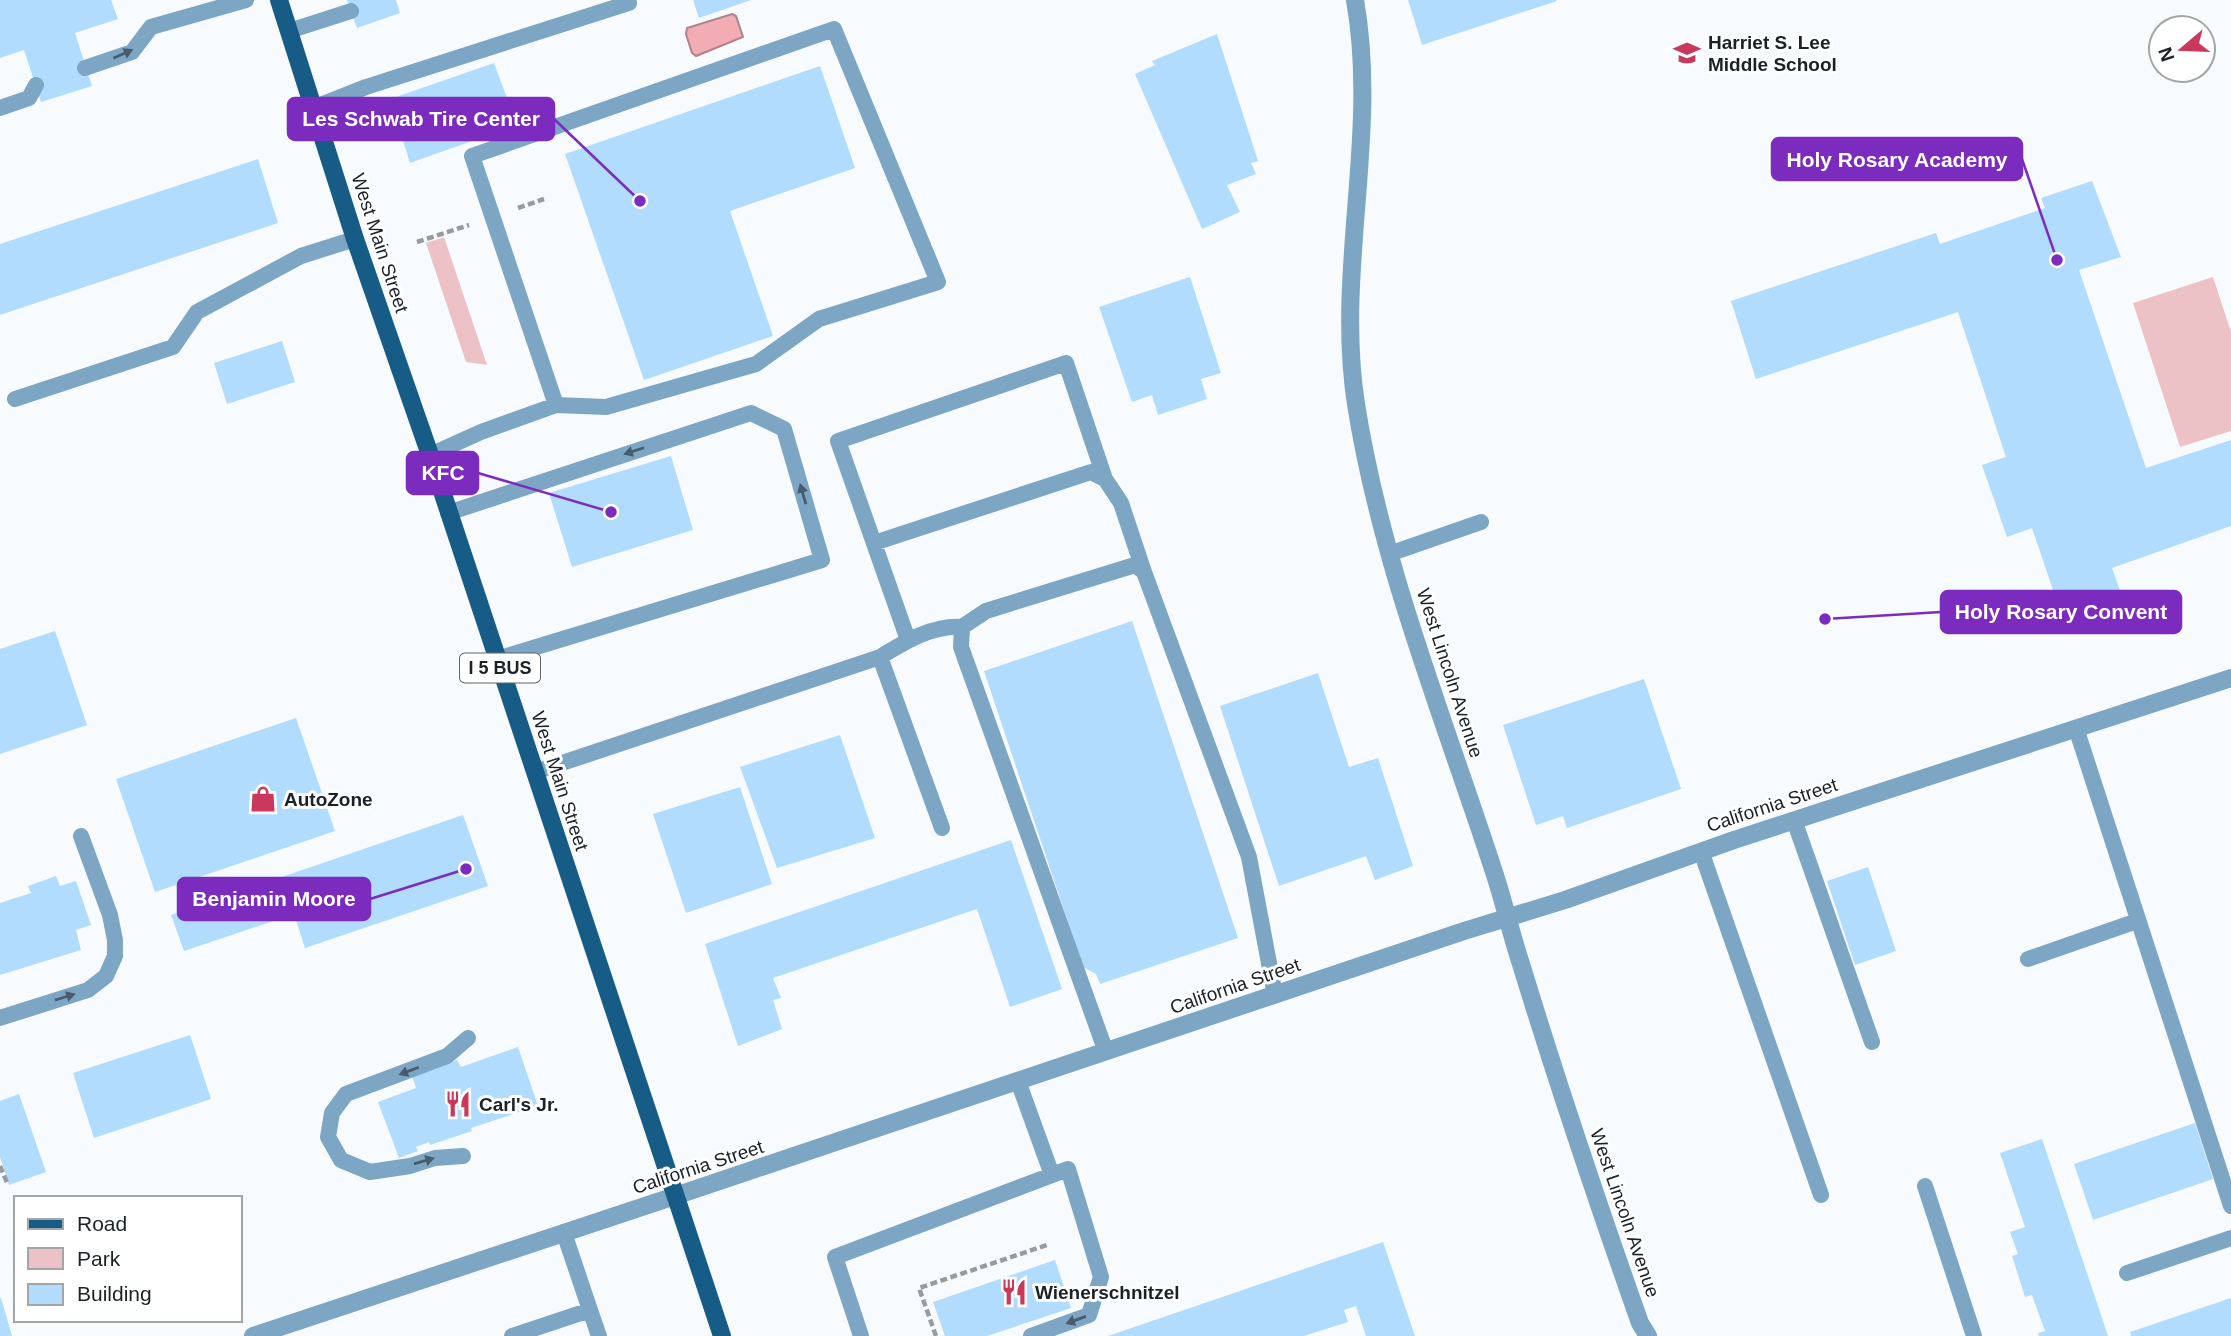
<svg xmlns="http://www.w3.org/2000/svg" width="2231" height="1336" font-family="Arial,sans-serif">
	<rect width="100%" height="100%" fill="#f7fbfe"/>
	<path fill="#edc2c7" d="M 444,237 L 487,365 L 466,362 L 426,243 Z
		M 2213,277 L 2231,332 L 2231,431 L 2180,447 L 2133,303 Z"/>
	<path fill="#f1acb4" stroke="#b0828a" stroke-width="2" d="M 732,14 L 736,16 L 743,37 L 696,56 L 692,53 L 686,34 L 687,28 Z"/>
	<path fill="#b1dcfd" d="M 0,0 L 111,0 L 118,19 L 75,33 L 92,86 L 41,102 L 24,50 L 0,58 Z
		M 347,0 L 396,0 L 400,13 L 357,28 Z
		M 693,0 L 751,0 L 699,18 Z
		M 1408,0 L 1556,0 L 1557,1 L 1422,45 Z
		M 1217,34 L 1258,161 L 1251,163 L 1256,174 L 1227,185 L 1240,212 L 1202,229 L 1135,74 L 1155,65 L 1152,61 Z
		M 494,63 L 517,125 L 410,163 L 390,99 Z
		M 820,66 L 855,168 L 730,211 L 773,336 L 644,380 L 565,154 Z
		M 258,159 L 278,223 L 0,315 L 0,244 Z
		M 2092,181 L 2121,257 L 2079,270 L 2146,468 L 2231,440 L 2231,526 L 2112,568 L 2126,607 L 2066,628 L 2032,528 L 2007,537 L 1982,465 L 2006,457 L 1958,312 L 1756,379 L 1731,301 L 1936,233 L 1940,244 L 2045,208 L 2041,198 Z
		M 1190,277 L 1221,373 L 1201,379 L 1207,399 L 1158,415 L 1152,395 L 1132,402 L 1099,307 Z
		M 282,341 L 295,382 L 227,404 L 214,363 Z
		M 671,456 L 693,530 L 572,567 L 549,493 Z
		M 1132,621 L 1238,938 L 1100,984 L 1096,974 L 1083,967 L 984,671 Z
		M 55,631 L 87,725 L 0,754 L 0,649 Z
		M 1318,673 L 1349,767 L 1378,758 L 1413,866 L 1375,880 L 1366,856 L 1279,886 L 1220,706 Z
		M 1644,679 L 1681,789 L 1567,828 L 1563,816 L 1536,825 L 1503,725 Z
		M 296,718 L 335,831 L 155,892 L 116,779 Z
		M 840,735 L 875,838 L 777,868 L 740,767 Z
		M 740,787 L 772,884 L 686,913 L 653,814 Z
		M 463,815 L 488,886 L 305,948 L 294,914 L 184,951 L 171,915 Z
		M 1011,840 L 1062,989 L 1010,1007 L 977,909 L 773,978 L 781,998 L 773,1000 L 782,1029 L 738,1046 L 705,944 Z
		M 1868,867 L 1896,951 L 1855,965 L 1827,881 Z
		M 56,876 L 60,886 L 76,881 L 91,925 L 76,930 L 81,950 L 0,975 L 0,903 L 31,893 L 28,886 Z
		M 190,1035 L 211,1099 L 94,1138 L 73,1073 Z
		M 518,1047 L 538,1106 L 471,1128 L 472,1131 L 430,1145 L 429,1142 L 416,1147 L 418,1151 L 399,1158 L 378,1102 L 416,1088 L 412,1076 L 457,1060 L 461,1067 Z
		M 19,1094 L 46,1172 L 9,1185 L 0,1157 L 0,1101 Z
		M 2195,1123 L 2213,1179 L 2093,1220 L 2074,1164 Z
		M 2042,1139 L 2108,1336 L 2039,1336 L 2038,1333 L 2045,1331 L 2032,1295 L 2025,1297 L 2012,1256 L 2018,1254 L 2010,1232 L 2025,1227 L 2000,1153 Z
		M 1383,1242 L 1415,1336 L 1366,1336 L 1356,1306 L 1344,1310 L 1348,1322 L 1304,1336 L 1108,1336 Z
		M 1055,1260 L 1071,1308 L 987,1336 L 945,1336 L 933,1302 Z
		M 0,1298 L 1,1298 L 12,1336 L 0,1336 Z
		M 2231,1298 L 2231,1336 L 2131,1336 L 2130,1332 Z"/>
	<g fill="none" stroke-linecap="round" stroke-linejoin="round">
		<path stroke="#969ba0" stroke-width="4.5" stroke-dasharray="7 3.5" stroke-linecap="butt" d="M 518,208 L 544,199
			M 417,242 L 469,225
			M 0,1166 L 8,1185
			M 936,1336 L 919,1288 L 1047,1245"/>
		<path stroke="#7da5c4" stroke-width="16" d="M 289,31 L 351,11
			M 85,68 L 132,52 L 151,27 L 246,0
			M 0,108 L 29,98 L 36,85
			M 313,108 L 366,87 L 629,3 L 628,0
			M 15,399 L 173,347 L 197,312 L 301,256 L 355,239
			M 430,455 L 481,432 L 556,405 L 606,407 L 756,364 L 819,319 L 938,282 L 834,29 L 472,156 L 556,405
			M 448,513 L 751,413 L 784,429 L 822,560 L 497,659
			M 874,543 L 1091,472 L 1105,479 L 1121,503 L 1144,572
			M 1389,554 L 1481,522
			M 908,640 L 838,441 L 1066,363 L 1105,479
			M 880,657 C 905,642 932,625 962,627
			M 2076,728 L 2231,1206
			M 535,772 L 880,657 L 942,828
			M 1794,820 L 1872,1042
			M 1701,851 L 1821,1195
			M 2028,959 L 2137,921
			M 0,1018 L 88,990 L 106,976 L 115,956 L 115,940 L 110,915 L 81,836
			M 1106,1052 L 961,647 L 962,627 L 986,611 L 1135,565 L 1144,572 L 1249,857 L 1275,995
			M 1018,1081 L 1052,1175
			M 463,1156 L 435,1158 L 410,1166 L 370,1172 L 341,1160 L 328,1137 L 332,1113 L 346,1094 L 447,1056 L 468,1038
			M 1925,1186 L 1974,1336
			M 564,1233 L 590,1310
			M 2127,1273 L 2231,1238
			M 512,1336 L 590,1310 L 599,1336
			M 861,1336 L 835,1257 L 1068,1169 L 1101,1277 L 1089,1315 L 1031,1336"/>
		<path stroke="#7da5c4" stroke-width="18" d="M 1355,0 C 1379,135 1335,270 1356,404 C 1381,564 1444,718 1494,872 C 1504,902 1511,934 1521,964 C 1558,1085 1598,1204 1640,1323 L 1648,1336
			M 253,1336 L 675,1196"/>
		<path stroke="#7da5c4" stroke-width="18" d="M 675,1196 L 1464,931 L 1565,900 L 1734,840 L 2231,678"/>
		<path stroke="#175c87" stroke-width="18" d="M 279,0 L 355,239 L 430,455 L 722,1336"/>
	</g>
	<defs><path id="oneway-solid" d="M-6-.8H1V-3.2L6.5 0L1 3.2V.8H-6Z" transform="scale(1.75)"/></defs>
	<g fill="#475c6e">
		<use href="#oneway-solid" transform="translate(123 54) rotate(-24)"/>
		<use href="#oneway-solid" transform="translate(634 451) rotate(162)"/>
		<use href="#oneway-solid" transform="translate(803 494) rotate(-106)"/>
		<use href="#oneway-solid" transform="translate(65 997) rotate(-17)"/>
		<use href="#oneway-solid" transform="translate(409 1071) rotate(159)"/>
		<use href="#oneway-solid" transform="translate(424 1161) rotate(-16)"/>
		<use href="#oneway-solid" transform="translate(1076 1320) rotate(160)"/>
	</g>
	<defs>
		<g id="school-bare" transform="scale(2.1)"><path d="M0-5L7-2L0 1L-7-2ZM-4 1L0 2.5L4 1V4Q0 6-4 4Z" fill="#c8395c" stroke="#fff" stroke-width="2.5" paint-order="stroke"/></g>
		<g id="shop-bare" transform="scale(2.1)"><path d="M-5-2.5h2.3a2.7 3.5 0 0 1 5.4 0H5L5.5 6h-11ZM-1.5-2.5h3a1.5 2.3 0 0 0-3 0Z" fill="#c8395c" stroke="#fff" stroke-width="2.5" paint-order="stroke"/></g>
		<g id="restaurant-bare" transform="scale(2.1)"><path d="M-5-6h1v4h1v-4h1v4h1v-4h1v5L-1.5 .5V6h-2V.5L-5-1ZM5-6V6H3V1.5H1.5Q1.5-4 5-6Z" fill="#c8395c" stroke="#fff" stroke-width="2.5" paint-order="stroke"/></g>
	</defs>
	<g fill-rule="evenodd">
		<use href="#school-bare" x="1687" y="53"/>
		<use href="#shop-bare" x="263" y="799"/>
		<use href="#restaurant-bare" x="458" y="1104"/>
		<use href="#restaurant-bare" x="1014" y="1292"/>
	</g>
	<g text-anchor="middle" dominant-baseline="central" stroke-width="6" stroke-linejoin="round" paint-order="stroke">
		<rect fill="#fff" stroke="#5f6468" stroke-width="2" x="460" y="653.5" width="80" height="29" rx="5"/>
		<g font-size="18" font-weight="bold" fill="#1a2127">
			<text x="500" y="668">I 5 BUS</text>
		</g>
		<g font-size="19" font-weight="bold" fill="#1a2127" stroke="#fff" text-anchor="start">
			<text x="1708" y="42">Harriet S. Lee<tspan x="1708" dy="22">Middle School</tspan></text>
			<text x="284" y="799">AutoZone</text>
			<text x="479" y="1104">Carl's Jr.</text>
			<text x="1035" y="1292">Wienerschnitzel</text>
		</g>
		<g font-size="19" fill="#1a2127" stroke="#fff">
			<text transform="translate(380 243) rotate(72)">West Main Street</text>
			<text transform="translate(1450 673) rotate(72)">West Lincoln Avenue</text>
			<text transform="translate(560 781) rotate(72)">West Main Street</text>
			<text transform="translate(1772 805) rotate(-18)">California Street</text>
			<text transform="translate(1235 986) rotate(-19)">California Street</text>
			<text transform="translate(698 1167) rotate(-18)">California Street</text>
			<text transform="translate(1625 1213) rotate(71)">West Lincoln Avenue</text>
		</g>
	</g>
	<path fill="none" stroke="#7b2cbf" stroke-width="2.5" d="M640 201L554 119M2057 260L2022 159M611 512L478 473M1825 619L1941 612M466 869L370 899"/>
	<g fill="#7b2cbf" stroke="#fff" stroke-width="2.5">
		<circle cx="640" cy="201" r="7"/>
		<circle cx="2057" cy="260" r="7"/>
		<circle cx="611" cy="512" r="7"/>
		<circle cx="1825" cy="619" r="7"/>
		<circle cx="466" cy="869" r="7"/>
	</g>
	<g fill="#7b2cbf" stroke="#7b2cbf" stroke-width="2.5">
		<rect x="288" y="98" width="266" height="42" rx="7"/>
		<rect x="1772" y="138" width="250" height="42" rx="7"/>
		<rect x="407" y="452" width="71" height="42" rx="7"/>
		<rect x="1941" y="591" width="240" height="42" rx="7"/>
		<rect x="178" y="878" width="192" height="42" rx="7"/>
	</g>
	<g font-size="21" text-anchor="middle" font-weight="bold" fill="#fff">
		<text x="421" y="126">Les Schwab Tire Center</text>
		<text x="1897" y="167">Holy Rosary Academy</text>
		<text x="443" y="480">KFC</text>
		<text x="2061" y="619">Holy Rosary Convent</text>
		<text x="274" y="906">Benjamin Moore</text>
	</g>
	<rect x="14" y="1196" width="228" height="126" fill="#ffffff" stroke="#a3a6a9" stroke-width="2"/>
	<rect x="28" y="1219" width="35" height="10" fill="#175c87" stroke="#a3a6a9" stroke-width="2"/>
	<text x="77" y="1231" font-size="21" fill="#1a2127">Road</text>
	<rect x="28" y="1248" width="35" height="21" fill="#edc2c7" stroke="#a3a6a9" stroke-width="2"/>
	<text x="77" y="1266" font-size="21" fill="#1a2127">Park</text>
	<rect x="28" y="1284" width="35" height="21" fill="#b1dcfd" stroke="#a3a6a9" stroke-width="2"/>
	<text x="77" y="1301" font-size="21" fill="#1a2127">Building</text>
	<g transform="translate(2182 49) rotate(251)"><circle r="33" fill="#ffffff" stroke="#a3a6a9" stroke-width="2"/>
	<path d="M0-5L12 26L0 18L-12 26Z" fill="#c8395c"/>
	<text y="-10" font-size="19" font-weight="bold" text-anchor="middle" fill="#1a2127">N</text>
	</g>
</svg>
